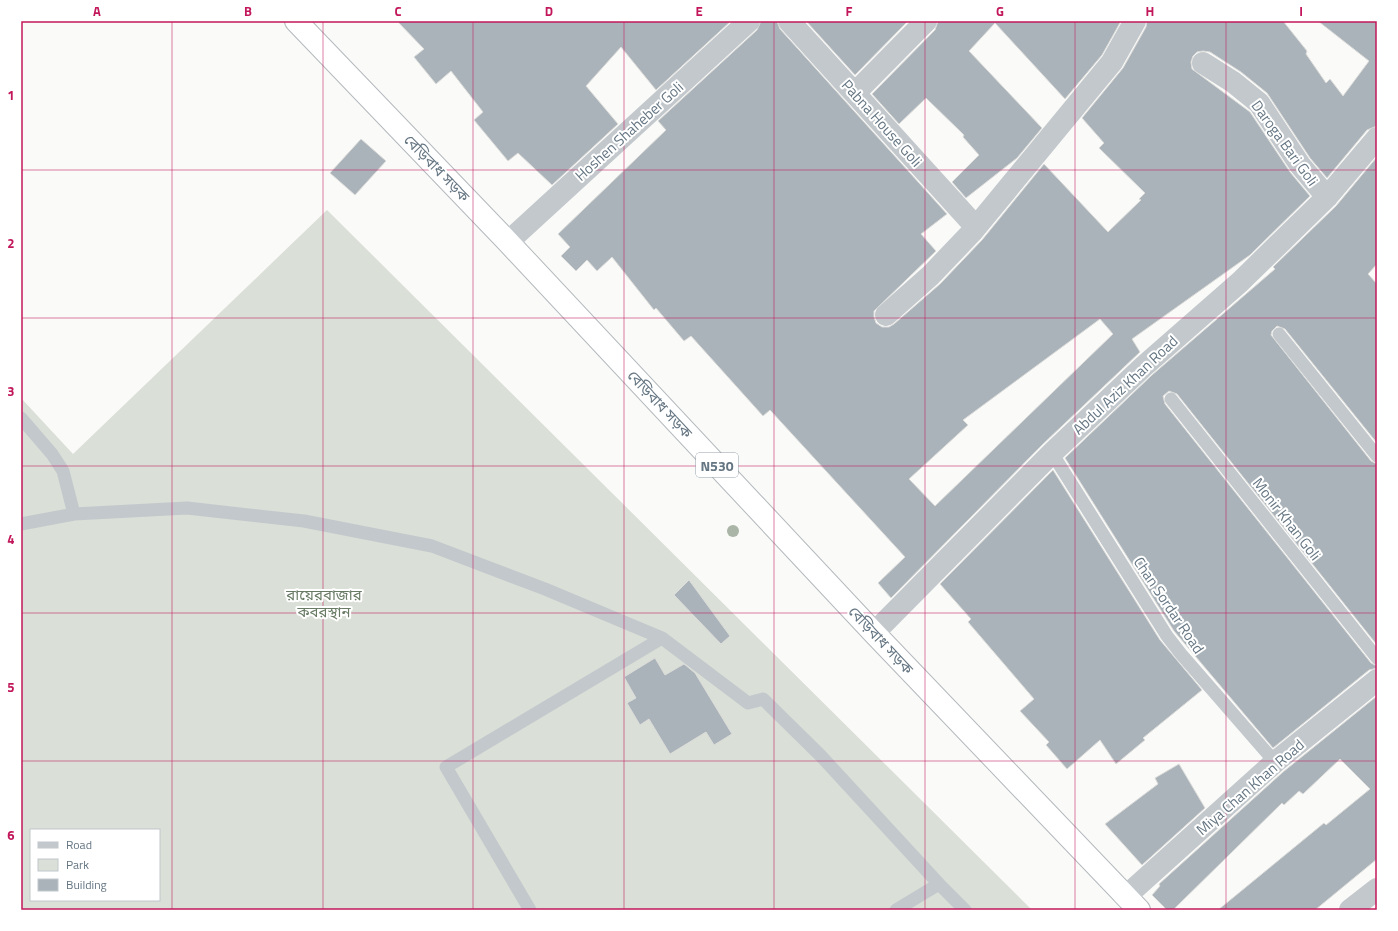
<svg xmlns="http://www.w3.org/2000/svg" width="1398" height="931" font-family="'Titillium Web','Noto Sans Bengali',sans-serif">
	<rect width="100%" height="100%" fill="#fafaf8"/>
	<path fill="#dadfd7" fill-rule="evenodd" d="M 327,210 L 1032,910 L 21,910 L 21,398 L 73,454 ZM 31,830 L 159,830 L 159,900 L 31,900 Z"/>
	<path fill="#aab3b9" stroke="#dcdcda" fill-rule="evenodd" d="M 397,21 L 731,21 L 656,90 L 621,47 L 586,86 L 618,124 L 552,185 L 518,153 L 508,161 L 474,120 L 483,112 L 451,71 L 436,84 L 414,57 L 424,49 Z
		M 761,21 L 777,21 L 780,29 L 947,214 L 921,234 L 936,251 L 874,311 L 874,317 L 876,323 L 882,327 L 889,327 L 894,324 L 940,284 L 982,240 L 1044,164 L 1108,232 L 1141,200 L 1139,199 L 1145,193 L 1099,148 L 1104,143 L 1082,118 L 1123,68 L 1146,27 L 1147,21 L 1283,21 L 1307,51 L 1306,54 L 1326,83 L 1330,79 L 1343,96 L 1369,61 L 1318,21 L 1377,21 L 1377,126 L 1367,130 L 1327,178 L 1310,158 L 1267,93 L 1241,72 L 1210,52 L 1203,51 L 1197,52 L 1193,56 L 1191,62 L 1192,69 L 1250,112 L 1290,172 L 1310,196 L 1250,255 L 1132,339 L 1140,352 L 1043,444 L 891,598 L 878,583 L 905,557 L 770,410 L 763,416 L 691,336 L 684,341 L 656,308 L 654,310 L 612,257 L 597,271 L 587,260 L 576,271 L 561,256 L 570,247 L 558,234 L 666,130 L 658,121 L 757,30 ZM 1100,319 L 1113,334 L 935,506 L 909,479 L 968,425 L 963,420 Z
		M 806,21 L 908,21 L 855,75 Z
		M 938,21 L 1121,21 L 1102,55 L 1065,99 L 995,23 L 969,51 L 1042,128 L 1017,158 L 966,198 L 952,182 L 979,155 L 963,137 L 964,135 L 926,98 L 899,124 L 872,94 L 935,30 Z
		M 361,139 L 386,161 L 355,195 L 330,173 Z
		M 1377,157 L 1377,264 L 1368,274 L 1377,284 L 1377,443 L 1285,329 L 1277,326 L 1272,331 L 1271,335 L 1371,461 L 1377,464 L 1377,645 L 1177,394 L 1169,391 L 1163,396 L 1165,404 L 1371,663 L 1377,666 L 1377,668 L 1369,670 L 1273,748 L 1174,631 L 1065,458 L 1152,375 L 1275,269 L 1273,267 L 1336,206 Z
		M 1053,470 L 1160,640 L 1202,690 L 1143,738 L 1145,740 L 1116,764 L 1100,740 L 1067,769 L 1046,745 L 1049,742 L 1020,711 L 1034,699 L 968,622 L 971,619 L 940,584 Z
		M 689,580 L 730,636 L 721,644 L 674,595 Z
		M 655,658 L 665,675 L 684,664 L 695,673 L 732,734 L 714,745 L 706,732 L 670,754 L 649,719 L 640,725 L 627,703 L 636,698 L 624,677 Z
		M 1377,696 L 1377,859 L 1315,910 L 1218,910 L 1324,823 L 1326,825 L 1370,789 L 1340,759 L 1303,794 L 1299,791 L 1284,805 L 1282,803 L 1173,910 L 1167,910 L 1152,895 L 1160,886 L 1159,884 L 1283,772 Z
		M 1179,764 L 1205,808 L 1142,865 L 1105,824 L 1158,784 L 1155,778 Z"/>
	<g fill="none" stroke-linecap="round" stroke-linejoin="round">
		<g stroke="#b4b9bd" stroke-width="24">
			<path id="highway" d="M 296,21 L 508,242 L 874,633 L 1139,910"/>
		</g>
		<path stroke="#c3c8cc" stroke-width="13" d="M 1279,334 L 1377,456
			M 1171,399 L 1377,658
			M 21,418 L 52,454 L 63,471 L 74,514 L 21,524
			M 1052,453 L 1167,636 L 1181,654 L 1275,762
			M 74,514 L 187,508 L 304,521 L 432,546 L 545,589 L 662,638 L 446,767 L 530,910
			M 662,638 L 748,703 L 763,699 L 821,756 L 939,884
			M 896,910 L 939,884 L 965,910"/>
		<path stroke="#c3c8cc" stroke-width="22" d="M 789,21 L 975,226
			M 1203,63 L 1233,82 L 1259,103 L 1300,165 L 1327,197
			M 855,93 L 926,21
			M 508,242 L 749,21
			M 886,315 L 931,275 L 972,232 L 1112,62 L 1135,21
			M 874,633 L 1052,453 L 1144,366 L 1240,282 L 1327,197 L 1377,138
			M 1125,897 L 1275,762 L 1377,680
			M 1350,910 L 1377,889"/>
		<use href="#highway" stroke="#fff" stroke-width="22"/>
	</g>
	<circle fill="#aab4a7" cx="733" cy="531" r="6"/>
	<path fill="none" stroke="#c2185b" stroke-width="1" stroke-opacity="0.55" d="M 172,21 L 172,910M 323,21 L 323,910M 473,21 L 473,910M 624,21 L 624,910M 774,21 L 774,910M 925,21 L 925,910M 1075,21 L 1075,910M 1226,21 L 1226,910M 21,170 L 1377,170M 21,318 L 1377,318M 21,466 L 1377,466M 21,613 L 1377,613M 21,761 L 1377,761"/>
	<g text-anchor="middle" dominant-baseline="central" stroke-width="4" stroke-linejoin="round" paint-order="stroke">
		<rect fill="#fff" stroke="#939fa8" stroke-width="1" x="696" y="453" width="42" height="24" rx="3"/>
		<g font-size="14" font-weight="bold" fill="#657683">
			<text x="717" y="465">N530</text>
		</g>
		<g font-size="15" fill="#657683" stroke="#fff">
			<text transform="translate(882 123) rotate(48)">Pabna House Goli</text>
			<text transform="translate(629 131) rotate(-42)">Hoshen Shaheber Goli</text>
			<text transform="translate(1285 143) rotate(54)">Daroga Bari Goli</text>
			<text transform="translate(437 168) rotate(46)">বেড়িবাধ সড়ক</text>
			<text transform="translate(1125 385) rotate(-43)">Abdul Aziz Khan Road</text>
			<text transform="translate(660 404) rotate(47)">বেড়িবাধ সড়ক</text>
			<text transform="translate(1287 519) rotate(52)">Monir Khan Goli</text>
			<text transform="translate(1169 605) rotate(56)">Chan Sordar Road</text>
			<text transform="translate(881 640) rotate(47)">বেড়িবাধ সড়ক</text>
			<text transform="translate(1250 787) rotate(-41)">Miya Chan Khan Road</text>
		</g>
		<g font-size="15" fill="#687a64" stroke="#fff">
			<text x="324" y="594">রায়েরবাজার<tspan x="324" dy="17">কবরস্থান</tspan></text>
		</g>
	</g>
	<rect width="1398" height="931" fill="none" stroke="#ffffff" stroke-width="44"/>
	<rect x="30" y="829" width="130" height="72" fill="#ffffff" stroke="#c1c8cd"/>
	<rect x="38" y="842" width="20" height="6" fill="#c3c8cc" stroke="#c1c8cd"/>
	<text x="66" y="849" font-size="12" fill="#657683">Road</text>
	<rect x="38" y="859" width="20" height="12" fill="#dadfd7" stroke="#c1c8cd"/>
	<text x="66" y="869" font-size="12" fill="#657683">Park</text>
	<rect x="38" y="879" width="20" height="12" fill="#aab3b9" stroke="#c1c8cd"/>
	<text x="66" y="889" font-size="12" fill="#657683">Building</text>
	<rect x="22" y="22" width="1354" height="887" fill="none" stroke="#c2185b" stroke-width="1.5"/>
	<g font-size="13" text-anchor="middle" font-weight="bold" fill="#c2185b">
		<text x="97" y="16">A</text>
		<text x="248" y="16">B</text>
		<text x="398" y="16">C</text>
		<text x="549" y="16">D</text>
		<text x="699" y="16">E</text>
		<text x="849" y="16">F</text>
		<text x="1000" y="16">G</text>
		<text x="1150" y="16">H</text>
		<text x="1301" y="16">I</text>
		<text x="11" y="100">1</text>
		<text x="11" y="248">2</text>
		<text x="11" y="396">3</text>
		<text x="11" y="544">4</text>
		<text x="11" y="692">5</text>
		<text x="11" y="840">6</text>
	</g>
</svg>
